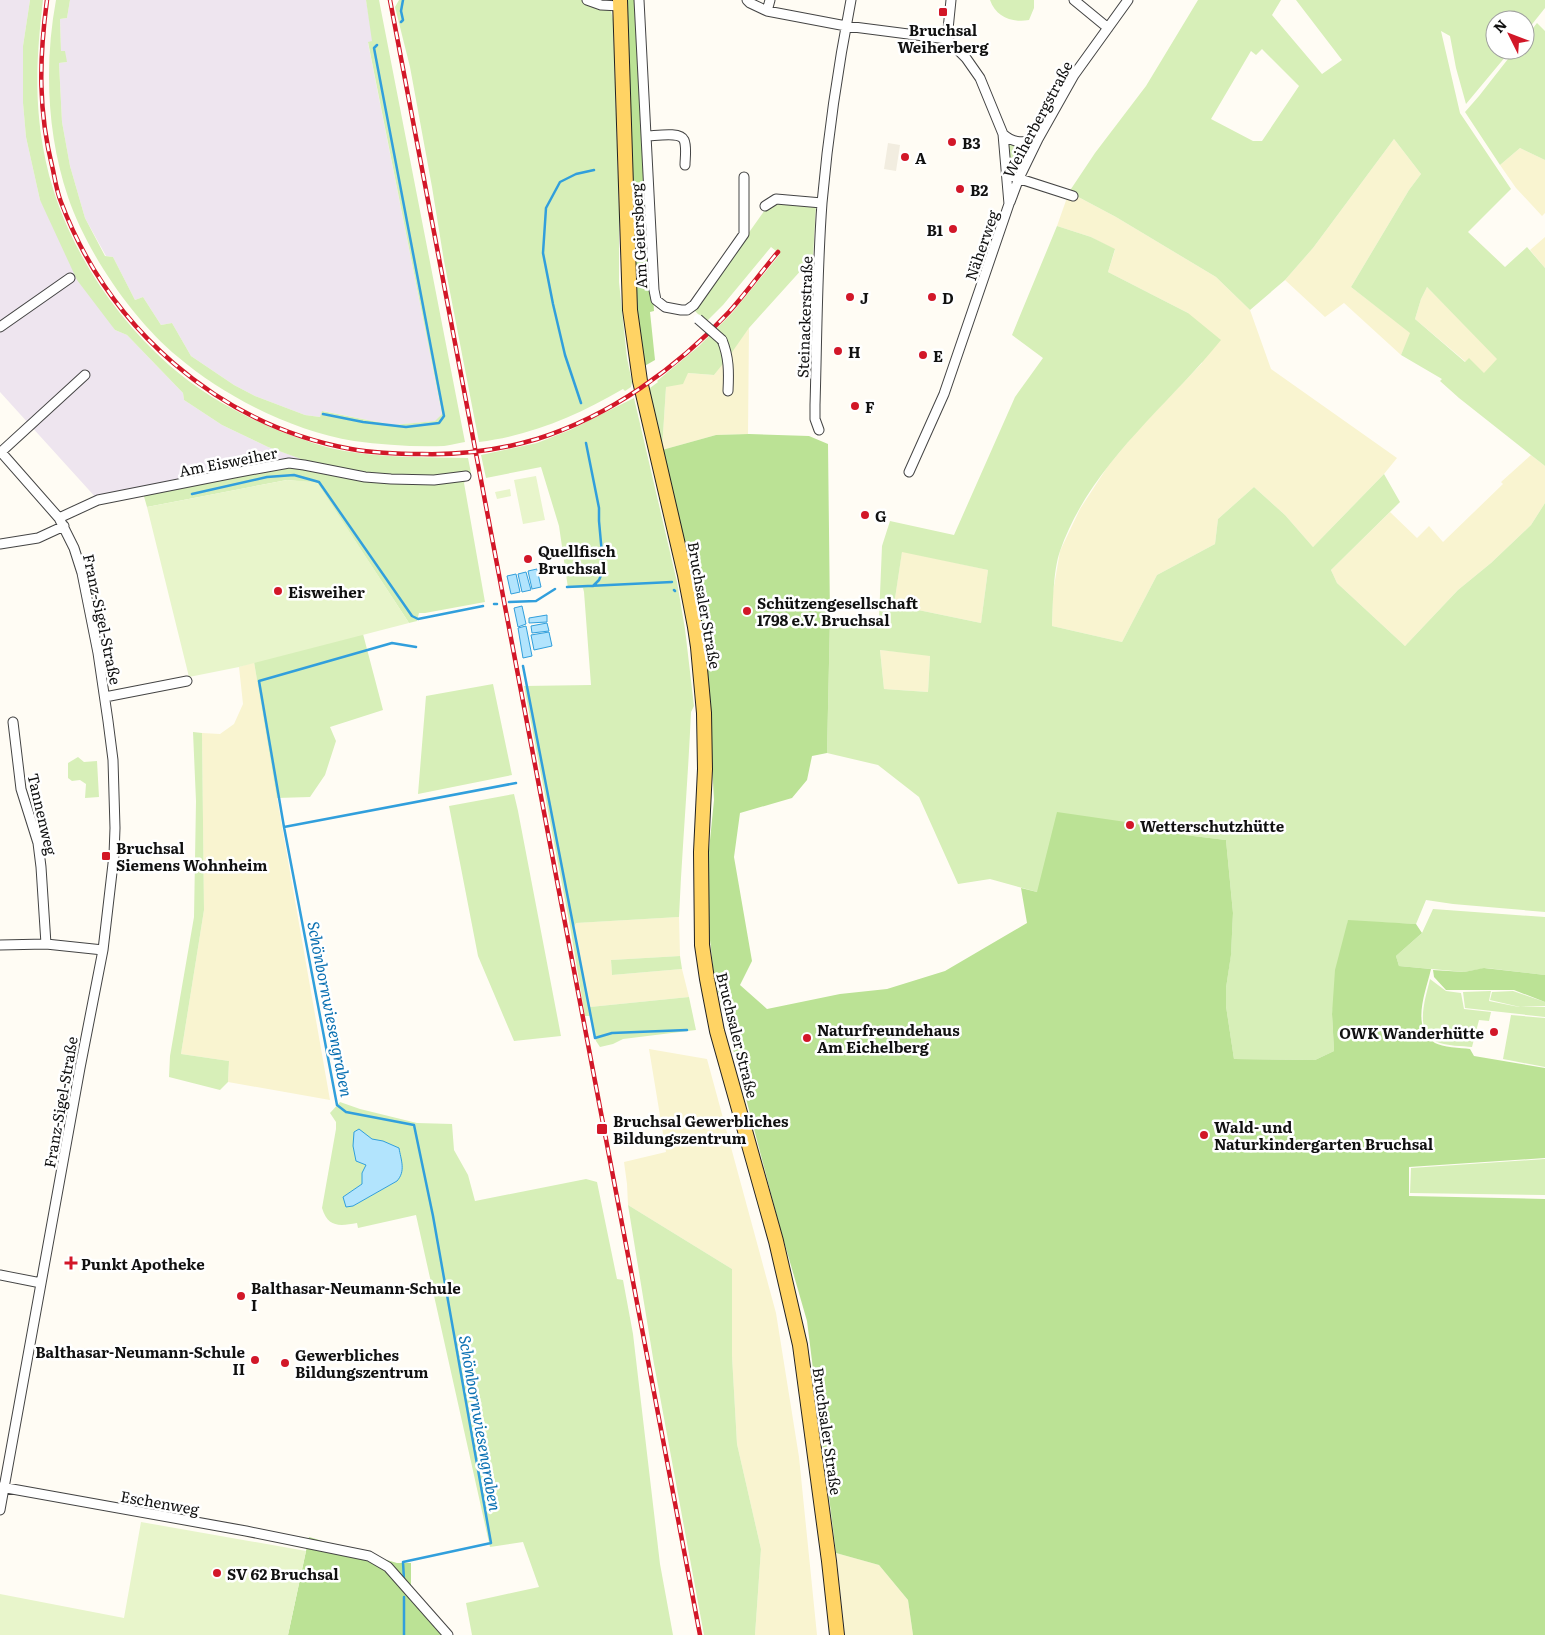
<svg xmlns="http://www.w3.org/2000/svg" width="1545" height="1635" font-family="Literata,serif">
	<rect width="100%" height="100%" fill="#fffcf4"/>
	<path fill="#eee5ef" d="M 0,0 L 30,0 L 23,46 L 23,103 L 26,137 L 40,200 L 115,330 L 127,335 L 183,393 L 184,400 L 222,425 L 268,447 L 302,459 L 277,467 L 98,500 L 0,392 Z
		M 70,0 L 366,0 L 373,41 L 368,43 L 442,414 L 436,421 L 393,425 L 323,411 L 320,417 L 305,415 L 255,396 L 234,385 L 191,356 L 172,323 L 161,325 L 143,297 L 135,300 L 113,257 L 106,256 L 85,218 L 70,166 L 62,122 L 59,63 L 67,62 L 61,52 L 60,19 L 67,18 Z"/>
	<path fill="#f9f4d0" d="M 1394,139 L 1421,174 L 1409,190 L 1351,287 L 1411,333 L 1401,355 L 1344,303 L 1325,317 L 1285,280 L 1313,248 Z
		M 1520,148 L 1545,160 L 1545,213 L 1542,216 L 1516,188 L 1500,165 Z
		M 1069,192 L 1116,217 L 1216,277 L 1250,310 L 1271,369 L 1397,458 L 1384,474 L 1313,547 L 1285,515 L 1254,487 L 1218,519 L 1215,544 L 1157,575 L 1122,642 L 1052,626 L 1053,592 L 1060,551 L 1080,509 L 1108,466 L 1138,430 L 1202,363 L 1188,313 L 1108,272 L 1115,250 L 1091,237 L 1057,226 Z
		M 1545,237 L 1545,268 L 1530,250 Z
		M 1427,287 L 1498,359 L 1484,374 L 1469,359 L 1466,362 L 1415,319 L 1421,299 Z
		M 749,328 L 748,434 L 716,435 L 662,450 L 666,387 L 687,373 L 714,375 Z
		M 1531,455 L 1545,466 L 1545,503 L 1531,525 L 1491,563 L 1458,590 L 1405,646 L 1337,583 L 1331,570 L 1390,512 L 1417,538 L 1429,526 L 1443,542 L 1503,484 L 1501,482 Z
		M 902,551 L 988,570 L 981,623 L 894,605 Z
		M 880,650 L 930,655 L 928,692 L 884,689 Z
		M 254,662 L 283,832 L 330,1100 L 228,1082 L 229,1061 L 181,1054 L 204,910 L 202,733 L 220,734 L 234,724 L 243,704 L 239,667 Z
		M 679,917 L 680,956 L 611,960 L 612,975 L 682,969 L 689,997 L 590,1007 L 574,925 L 575,923 Z
		M 649,1049 L 707,1059 L 776,1313 L 799,1457 L 817,1635 L 755,1635 L 761,1549 L 737,1444 L 732,1356 L 732,1269 L 628,1205 L 627,1184 L 624,1162 L 666,1152 Z
		M 836,1553 L 879,1565 L 908,1600 L 913,1635 L 845,1635 Z"/>
	<path fill="#d7efb8" fill-rule="evenodd" d="M 30,0 L 43,0 C 37,52 34,95 43,147 C 57,230 106,309 169,365 C 202,394 242,416 282,432 C 304,440 328,449 351,452 C 390,458 428,457 468,458 L 471,473 L 464,483 L 485,602 L 425,613 L 419,613 L 417,621 L 409,623 L 317,483 L 287,480 L 147,507 L 143,493 L 277,467 L 301,459 L 268,447 L 222,425 L 184,400 L 183,393 L 127,335 L 115,330 L 77,280 L 40,200 L 26,137 L 23,103 L 23,46 Z
		M 56,0 L 70,0 L 67,18 L 60,19 L 61,51 L 65,51 L 67,62 L 59,63 L 62,122 L 70,166 L 85,218 L 105,256 L 113,257 L 135,300 L 143,297 L 161,325 L 172,323 L 191,356 L 234,385 L 255,396 L 305,415 L 320,417 L 322,411 L 393,425 L 435,421 L 442,414 L 368,42 L 372,41 L 366,0 L 379,0 L 465,442 C 457,443 453,445 444,446 C 414,447 383,445 354,441 C 293,431 225,397 178,357 C 133,320 87,253 68,197 C 47,135 44,65 56,0 Z
		M 399,0 L 608,0 L 613,19 L 619,211 L 619,282 L 627,358 L 632,382 L 631,387 L 625,391 L 623,389 C 576,416 533,435 479,442 L 444,261 L 432,187 L 410,67 L 395,7 Z
		M 990,0 L 1034,0 L 1034,8 L 1029,20 C 1012,23 996,17 990,0 Z
		M 1198,0 L 1281,0 L 1272,15 L 1322,74 L 1342,60 L 1296,0 L 1545,0 L 1545,8 L 1525,33 L 1525,20 L 1495,20 L 1495,50 L 1511,50 L 1466,104 L 1456,68 L 1450,36 L 1441,31 L 1460,113 L 1511,189 L 1468,232 L 1505,267 L 1527,247 L 1545,268 L 1545,466 L 1459,398 L 1440,381 L 1442,379 L 1401,355 L 1410,333 L 1351,287 L 1409,190 L 1421,174 L 1394,139 L 1313,248 L 1285,280 L 1250,310 L 1216,277 L 1116,217 L 1069,192 L 1095,153 L 1146,86 ZM 1262,49 L 1299,86 L 1262,141 L 1253,141 L 1211,119 L 1251,51 L 1256,55 ZM 1427,287 L 1497,359 L 1484,373 L 1469,358 L 1465,362 L 1415,319 L 1421,299 Z
		M 1537,23 L 1545,31 L 1545,160 L 1520,148 L 1500,165 L 1465,112 L 1479,96 L 1515,50 L 1525,50 L 1525,38 Z
		M 1003,134 L 1010,140 L 1038,139 L 1019,178 L 1005,174 Z
		M 773,203 L 816,206 L 813,257 L 749,328 L 730,355 L 715,330 L 732,313 L 780,254 L 771,247 L 723,305 L 706,322 L 694,310 L 767,207 Z
		M 1057,226 L 1091,237 L 1115,249 L 1108,272 L 1188,313 L 1221,340 C 1166,408 1090,465 1060,551 C 1053,571 1053,604 1052,626 L 1122,642 L 1157,575 L 1215,544 L 1218,519 L 1254,487 L 1285,515 L 1313,547 L 1384,474 L 1400,502 L 1331,570 L 1337,583 L 1405,646 L 1458,590 L 1491,563 L 1531,525 L 1545,503 L 1545,912 L 1453,904 L 1426,900 L 1416,924 L 1348,921 L 1332,1014 L 1334,1051 L 1315,1060 L 1234,1059 L 1226,1006 L 1226,988 L 1231,954 L 1233,913 L 1226,840 L 1185,835 L 1037,892 L 990,879 L 958,884 L 919,797 L 878,765 L 827,753 L 830,618 L 879,618 L 882,546 L 890,521 L 954,535 L 1015,397 L 1043,358 L 1012,335 ZM 902,552 L 988,570 L 981,623 L 894,605 ZM 880,650 L 930,656 L 928,692 L 884,689 Z
		M 711,334 L 720,341 L 726,360 L 714,375 L 688,373 L 683,384 L 666,387 L 662,450 L 648,391 L 650,388 L 658,382 L 657,381 L 698,347 Z
		M 634,398 L 677,582 L 685,629 L 694,706 L 691,712 C 688,781 682,849 679,917 L 576,923 L 574,926 L 590,1007 L 689,997 L 696,1030 L 623,1039 L 613,1044 L 600,1047 L 596,1041 L 590,1016 L 585,1016 L 570,926 L 524,686 L 591,685 L 584,592 L 583,588 L 568,588 L 559,526 L 541,467 L 486,478 L 481,455 L 537,443 L 570,430 Z
		M 363,634 L 383,710 L 330,727 L 336,741 L 325,775 L 310,797 L 277,798 L 254,662 Z
		M 493,684 L 512,775 L 418,794 L 426,696 Z
		M 193,732 L 202,733 L 204,910 L 181,1054 L 229,1061 L 228,1082 L 220,1090 L 169,1077 L 170,1056 L 194,917 L 196,801 Z
		M 78,757 L 84,762 L 97,761 L 99,797 L 85,798 L 86,784 L 80,780 L 72,781 L 68,778 L 68,763 Z
		M 514,794 L 518,811 L 561,1036 L 514,1041 L 478,956 L 449,806 Z
		M 1433,909 L 1545,917 L 1545,975 L 1486,968 L 1464,972 L 1399,966 L 1396,956 L 1422,933 Z
		M 680,956 L 682,969 L 612,975 L 611,960 Z
		M 1430,979 L 1446,991 L 1461,993 L 1464,1009 L 1491,1012 L 1489,1021 L 1479,1020 L 1472,1047 C 1463,1046 1446,1046 1437,1042 C 1413,1032 1426,997 1430,979 Z
		M 1491,991 L 1489,1001 L 1519,1007 L 1545,1007 L 1545,1017 L 1465,1008 L 1463,992 Z
		M 1513,991 L 1545,1002 L 1545,1006 L 1520,1007 L 1490,1000 L 1492,992 Z
		M 1511,1015 L 1545,1018 L 1545,1067 L 1503,1059 Z
		M 340,1102 L 360,1109 L 417,1123 L 452,1124 L 454,1150 L 468,1175 L 475,1201 L 586,1179 L 597,1182 L 617,1279 L 623,1280 L 633,1334 L 660,1564 L 673,1635 L 472,1635 L 466,1603 L 539,1587 L 523,1542 L 490,1547 L 416,1215 L 358,1228 L 357,1223 C 340,1226 328,1228 322,1208 L 336,1129 L 336,1122 L 330,1113 ZM 372,1140 L 383,1141 L 397,1181 L 353,1206 L 343,1197 L 362,1184 Z
		M 1545,1159 L 1545,1195 L 1410,1193 L 1411,1168 Z
		M 628,1205 L 732,1269 L 732,1356 L 737,1444 L 761,1549 L 755,1635 L 704,1635 L 654,1364 Z"/>
	<path fill="#bbe295" d="M 626,0 L 635,0 L 654,311 L 650,312 L 655,360 L 641,368 L 634,325 Z
		M 749,434 L 809,436 L 828,444 L 830,618 L 827,753 L 812,756 L 807,780 L 792,798 L 740,813 L 734,857 L 752,961 L 740,985 L 767,1009 L 840,994 L 887,989 L 945,971 L 1027,923 L 1021,888 L 1037,892 L 1057,812 L 1126,822 L 1185,835 L 1226,840 L 1233,913 L 1231,955 L 1226,988 L 1226,1006 L 1234,1059 L 1315,1060 L 1334,1051 L 1332,1014 L 1335,970 L 1348,920 L 1416,924 L 1422,933 L 1396,956 L 1399,966 L 1431,969 C 1426,992 1410,1027 1435,1043 C 1442,1047 1461,1048 1470,1049 L 1474,1056 L 1545,1068 L 1545,1158 L 1409,1167 L 1409,1196 L 1545,1199 L 1545,1635 L 913,1635 L 908,1600 L 879,1565 L 836,1553 L 807,1321 L 779,1224 L 718,992 L 715,984 L 707,914 L 708,860 L 714,800 L 705,637 L 662,450 L 716,435 Z
		M 1484,968 L 1545,975 L 1545,1002 L 1514,990 L 1446,990 L 1434,977 L 1433,970 L 1464,972 Z
		M 309,1537 L 397,1563 L 411,1563 L 411,1598 L 448,1635 L 288,1635 Z"/>
	<path fill="#e8f5cb" d="M 536,476 L 545,520 L 523,524 L 514,480 Z
		M 287,480 L 317,482 L 409,623 L 239,667 L 189,677 L 147,507 Z
		M 510,489 L 511,496 L 497,499 L 495,492 Z
		M 141,1522 L 306,1551 L 288,1635 L 0,1635 L 0,1594 L 124,1618 Z"/>
	<path fill="#f2ede0" d="M 888,143 L 900,145 L 896,171 L 884,169 Z"/>
	<path fill="#b2e4fd" stroke="#319fdc" d="M 537,569 L 541,587 L 532,589 L 528,571 Z
		M 526,572 L 531,590 L 522,592 L 518,574 Z
		M 516,574 L 520,592 L 511,594 L 507,576 Z
		M 522,606 L 526,624 L 518,627 L 514,608 Z
		M 547,615 L 547,622 L 529,623 L 529,618 Z
		M 547,623 L 549,631 L 532,633 L 531,626 Z
		M 526,626 L 532,656 L 523,658 L 518,628 Z
		M 549,632 L 552,646 L 534,650 L 531,635 Z
		M 359,1129 L 372,1139 L 383,1141 L 399,1148 C 401,1160 406,1171 397,1181 L 353,1206 L 346,1207 L 343,1197 L 362,1184 L 362,1173 L 366,1165 L 356,1161 L 353,1146 L 354,1132 Z"/>
	<g fill="none" stroke-linecap="round" stroke-linejoin="round">
		<path stroke="#319fdc" stroke-width="2.5" d="M 401,22 L 403,20 L 401,11 L 403,0
			M 581,403 L 565,355 L 553,304 L 543,253 L 546,208 L 560,182 L 576,174 L 594,170
			M 323,414 L 363,422 L 406,427 L 439,423 L 444,416 L 374,48 L 377,45
			M 586,443 L 599,508 L 599,521 L 602,554 L 602,573 L 599,580 L 593,586
			M 192,494 L 267,477 L 294,475 L 319,482 L 412,616 L 418,619 L 483,606
			M 567,587 L 672,582
			M 674,590 L 675,591
			M 509,602 L 536,601 L 555,589
			M 494,604 L 497,604
			M 523,666 L 595,1038 L 612,1033 L 687,1030
			M 284,827 L 516,783
			M 404,1580 L 403,1562 L 491,1543 L 433,1216 L 414,1125 L 346,1112 L 337,1105 L 284,827 L 259,681 L 392,643 L 416,647
			M 404,1597 L 404,1635"/>
		<g stroke="#444" stroke-width="11">
			<path id="street" d="M 587,0 L 601,5 L 620,6
				M 639,0 L 654,290 L 656,300 L 665,307 L 681,310 L 687,310 L 694,305 L 744,234 L 744,177
				M 747,0 L 750,3 L 767,11 L 846,26 L 947,39
				M 951,0 L 947,39 L 966,58 L 980,78 L 1003,134 C 1014,144 1024,143 1038,139
				M 1074,0 L 1108,28
				M 767,11 L 770,0
				M 646,136 C 655,136 680,131 684,140 C 687,147 685,158 685,165
				M 1014,177 L 1073,196
				M 1010,202 L 1019,178 L 1038,139 L 1074,75 L 1128,0
				M 765,206 L 776,199 L 822,203
				M 0,327 L 70,278
				M 722,340 C 729,357 729,372 728,391
				M 819,430 L 815,419 L 815,405 C 817,338 817,270 822,203 C 828,135 838,67 851,0
				M 0,451 L 59,518 L 74,548 L 82,573 L 98,653 L 108,721 L 113,760 L 115,828 L 114,855 L 103,950 L 80,1068 L 0,1510
				M 1,452 L 85,375
				M 909,472 L 944,394 L 1009,204 L 1003,134
				M 59,518 L 98,500 L 234,473 L 289,463 L 304,465 L 365,477 L 391,479 L 434,480 L 466,476
				M 0,544 L 38,538 L 64,526
				M 105,697 L 187,681
				M 13,722 L 21,789 L 38,843 L 41,867 L 46,944
				M 0,945 L 46,944 L 103,950
				M 0,1275 L 41,1283
				M 1,1487 L 246,1531 L 369,1556 L 388,1567 L 448,1635"/>
		</g>
		<g stroke="#222" stroke-width="16">
			<path id="primary" d="M 620,0 L 630,310 L 640,381 L 685,575 L 695,627 L 698,647 L 704,713 L 705,769 L 701,852 L 702,945 L 707,979 L 717,1031 L 776,1241 L 800,1345 L 829,1561 L 837,1635"/>
		</g>
		<use href="#street" stroke="#fff" stroke-width="9"/>
		<use href="#primary" stroke="#ffd364" stroke-width="14"/>
		<g stroke="#d21728" stroke-width="4.5">
			<path id="rail" d="M 47,0 C 39,60 38,111 53,170 C 55,180 57,192 61,202 C 108,327 218,425 351,449 C 374,453 399,454 422,454 C 461,455 500,450 537,439 C 610,416 677,368 729,312 C 746,293 761,272 778,252
				M 390,0 L 700,1635"/>
		</g>
		<use href="#rail" stroke="#fff" stroke-width="2.5" stroke-dasharray="8" stroke-linecap="butt"/>
		<g stroke="#444" stroke-width="11" stroke-linecap="butt">
			<path id="street-bridge" d="M 698,319 L 722,340"/>
		</g>
		<use href="#street-bridge" stroke="#fff" stroke-width="9"/>
	</g>
	<g fill="#d21728" stroke="#fff" stroke-width="2">
		<rect x="938" y="7" width="10" height="10" rx="2.5"/>
		<circle cx="952" cy="142" r="5"/>
		<circle cx="905" cy="157" r="5"/>
		<circle cx="960" cy="189" r="5"/>
		<circle cx="953" cy="229" r="5"/>
		<circle cx="850" cy="297" r="5"/>
		<circle cx="932" cy="297" r="5"/>
		<circle cx="838" cy="351" r="5"/>
		<circle cx="923" cy="355" r="5"/>
		<circle cx="855" cy="406" r="5"/>
		<circle cx="865" cy="515" r="5"/>
		<circle cx="528" cy="559" r="5"/>
		<circle cx="278" cy="591" r="5"/>
		<circle cx="747" cy="611" r="5"/>
		<circle cx="1130" cy="825" r="5"/>
		<rect x="101" y="851" width="10" height="10" rx="2.5"/>
		<circle cx="1494" cy="1032" r="5"/>
		<circle cx="807" cy="1038" r="5"/>
		<rect x="596" y="1123" width="12" height="12" rx="2.5"/>
		<circle cx="1204" cy="1135" r="5"/>
		<path d="M68.5 1255.5h5v5h5v5h-5v5h-5v-5h-5v-5h5z"/>
		<circle cx="241" cy="1296" r="5"/>
		<circle cx="255" cy="1360" r="5"/>
		<circle cx="285" cy="1363" r="5"/>
		<circle cx="217" cy="1573" r="5"/>
	</g>
	<g text-anchor="middle" dominant-baseline="central" stroke-width="5" stroke-linejoin="round" paint-order="stroke">
		<g font-size="15" font-weight="bold" fill="#111" stroke="#fff" text-anchor="start">
			<text x="943" y="29" text-anchor="middle">Bruchsal<tspan x="943" dy="17">Weiherberg</tspan></text>
			<text x="962" y="142">B3</text>
			<text x="915" y="157">A</text>
			<text x="970" y="189">B2</text>
			<text x="943" y="229" text-anchor="end">B1</text>
			<text x="860" y="297">J</text>
			<text x="942" y="297">D</text>
			<text x="848" y="351">H</text>
			<text x="933" y="355">E</text>
			<text x="865" y="406">F</text>
			<text x="875" y="515">G</text>
			<text x="538" y="550">Quellfisch<tspan x="538" dy="17">Bruchsal</tspan></text>
			<text x="288" y="591">Eisweiher</text>
			<text x="757" y="602">Schützengesellschaft<tspan x="757" dy="17">1798 e.V. Bruchsal</tspan></text>
			<text x="1140" y="825">Wetterschutzhütte</text>
			<text x="116" y="847">Bruchsal<tspan x="116" dy="17">Siemens Wohnheim</tspan></text>
			<text x="817" y="1029">Naturfreundehaus<tspan x="817" dy="17">Am Eichelberg</tspan></text>
			<text x="1484" y="1032" text-anchor="end">OWK Wanderhütte</text>
			<text x="613" y="1120">Bruchsal Gewerbliches<tspan x="613" dy="17">Bildungszentrum</tspan></text>
			<text x="1214" y="1126">Wald- und<tspan x="1214" dy="17">Naturkindergarten Bruchsal</tspan></text>
			<text x="81" y="1263">Punkt Apotheke</text>
			<text x="251" y="1287">Balthasar-Neumann-Schule<tspan x="251" dy="17">I</tspan></text>
			<text x="245" y="1351" text-anchor="end">Balthasar-Neumann-Schule<tspan x="245" dy="17">II</tspan></text>
			<text x="295" y="1354">Gewerbliches<tspan x="295" dy="17">Bildungszentrum</tspan></text>
			<text x="227" y="1573">SV 62 Bruchsal</text>
		</g>
		<g font-size="15" fill="#111" stroke="#fff">
			<text transform="translate(1037 119) rotate(-62)">Weiherbergstraße</text>
			<text transform="translate(638 236) rotate(-93)">Am Geiersberg</text>
			<text transform="translate(981 245) rotate(-71)">Näherweg</text>
			<text transform="translate(804 317) rotate(-88)">Steinackerstraße</text>
			<text transform="translate(228 461) rotate(-11)">Am Eisweiher</text>
			<text transform="translate(705 605) rotate(80)">Bruchsaler Straße</text>
			<text transform="translate(103 619) rotate(78)">Franz-Sigel-Straße</text>
			<text transform="translate(43 814) rotate(77)">Tannenweg</text>
			<text transform="translate(738 1035) rotate(76)">Bruchsaler Straße</text>
			<text transform="translate(60 1102) rotate(-80)">Franz-Sigel-Straße</text>
			<text transform="translate(828 1431) rotate(82)">Bruchsaler Straße</text>
			<text transform="translate(160 1502) rotate(10)">Eschenweg</text>
		</g>
		<g font-size="16" font-style="italic" fill="#0a70b2" stroke="#fff">
			<text transform="translate(331 1009) rotate(79)">Schönbornwiesengraben</text>
			<text transform="translate(481 1423) rotate(80)">Schönbornwiesengraben</text>
		</g>
	</g>
	<g transform="translate(1510 35) rotate(312)"><circle r="24" fill="#ffffff" stroke="#a0a0a0"/>
	<path d="M0-4L9 19L0 12L-9 19Z" fill="#d21728"/>
	<text y="-8" font-size="14" font-weight="bold" text-anchor="middle" fill="#111111">N</text>
	</g>
</svg>
